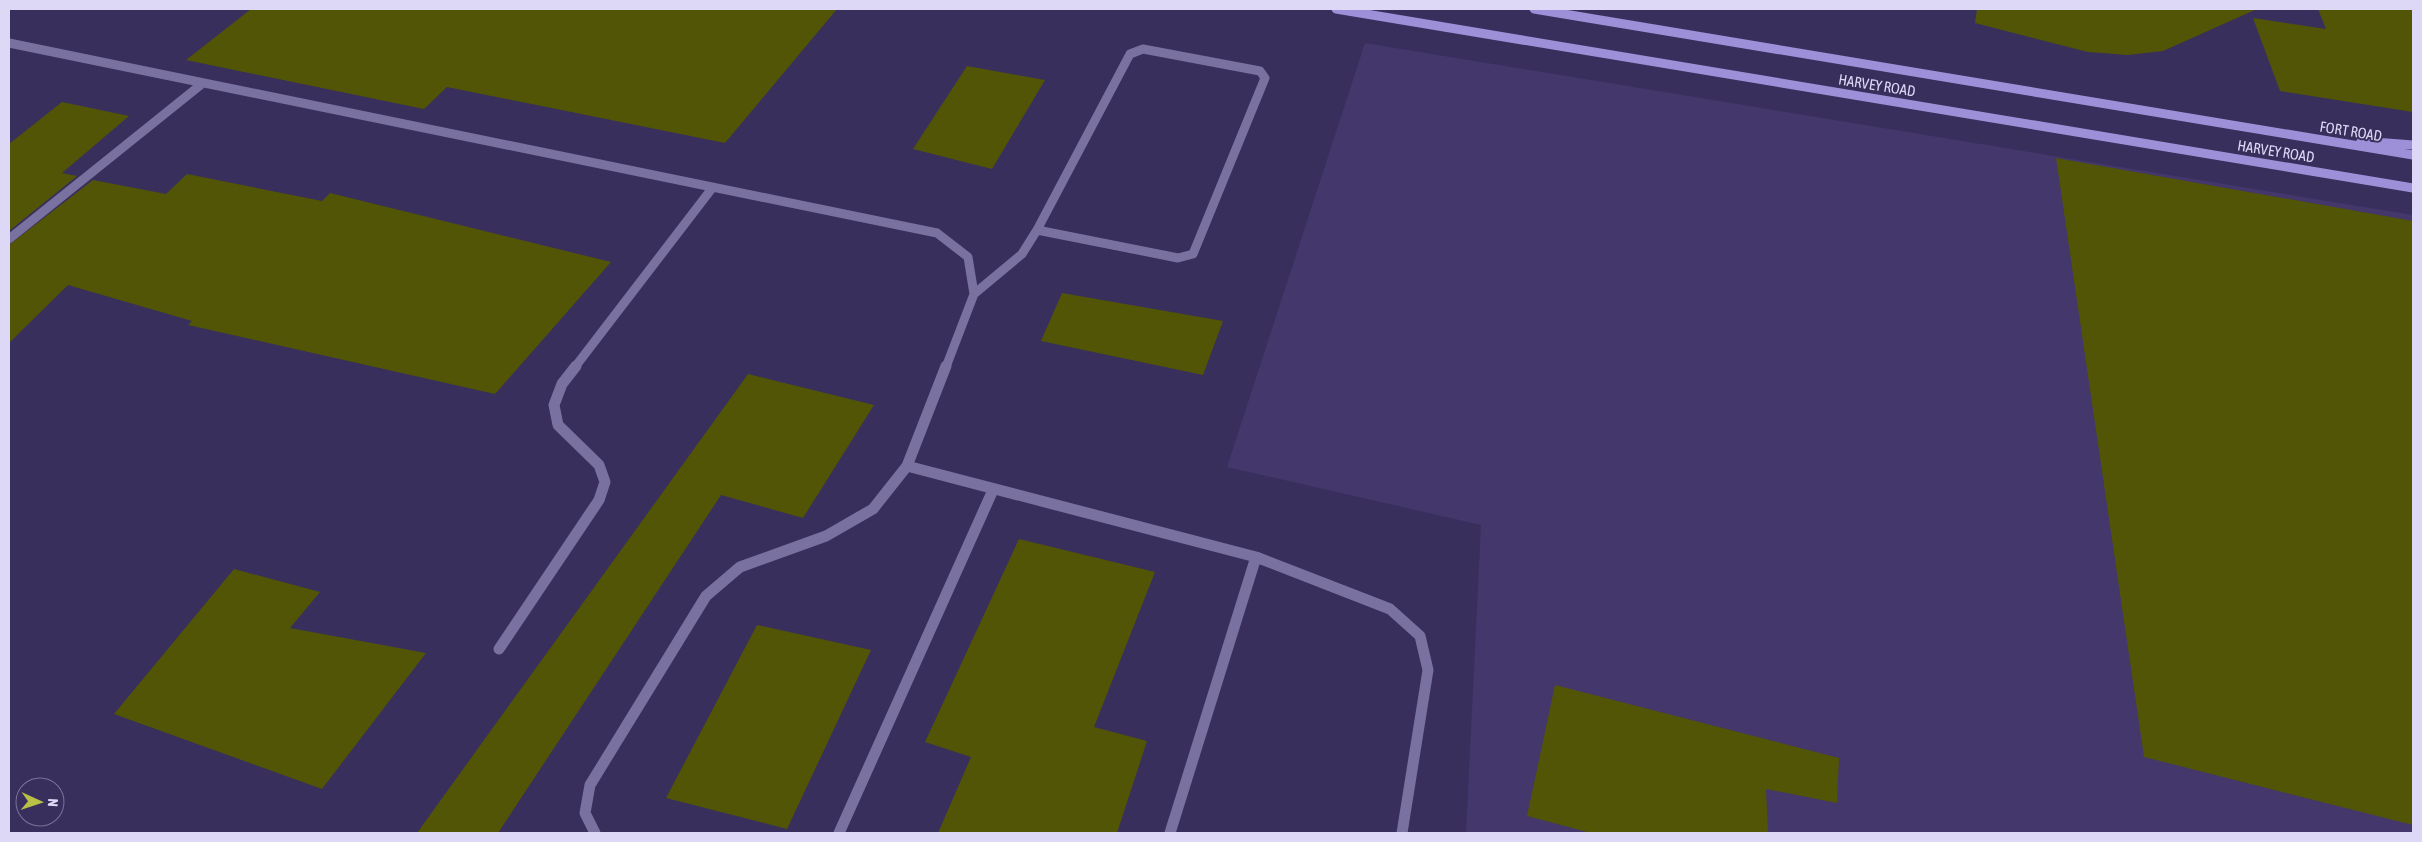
<svg xmlns="http://www.w3.org/2000/svg" width="2422" height="842" font-family="'Asap Condensed',sans-serif">
	<rect width="100%" height="100%" fill="#392f5c"/>
	<path fill="#43376c" d="M 1365,43 L 2413,215 L 2413,833 L 1466,833 L 1481,525 L 1227,467 Z"/>
	<path fill="#515505" d="M 251,9 L 837,9 L 725,143 L 447,87 L 424,109 L 186,60 Z
		M 1977,9 L 2257,9 L 2163,51 L 2128,55 L 2088,52 L 1975,23 Z
		M 2318,9 L 2413,9 L 2413,112 L 2280,91 L 2253,18 L 2326,29 Z
		M 967,66 L 1045,80 L 992,169 L 913,149 Z
		M 62,102 L 129,116 L 62,173 L 77,176 L 9,231 L 9,144 Z
		M 2056,158 L 2413,221 L 2413,825 L 2144,757 Z
		M 187,174 L 322,201 L 330,193 L 611,262 L 495,394 L 188,325 L 192,321 L 68,285 L 9,343 L 9,245 L 93,180 L 166,194 Z
		M 1062,293 L 1223,321 L 1203,375 L 1041,341 Z
		M 748,374 L 874,405 L 803,518 L 721,495 L 498,833 L 417,833 Z
		M 1019,539 L 1155,572 L 1094,727 L 1147,741 L 1117,833 L 938,833 L 971,757 L 925,742 Z
		M 234,569 L 320,592 L 290,628 L 426,653 L 322,789 L 114,714 Z
		M 757,625 L 871,650 L 787,829 L 666,798 Z
		M 1555,685 L 1839,758 L 1837,803 L 1766,789 L 1768,833 L 1591,833 L 1527,816 Z"/>
	<g fill="none" stroke-linecap="round" stroke-linejoin="round">
		<path stroke="#79719f" stroke-width="9" d="M 9,43 L 937,233 L 968,257 L 974,294 L 946,367
			M 1143,49 L 1260,71 L 1265,78 L 1193,254 L 1178,258 L 1037,230 L 1130,54 Z
			M 9,239 L 203,83
			M 974,294 L 1022,254 L 1037,230
			M 575,367 L 713,187"/>
		<path stroke="#79719f" stroke-width="11" d="M 946,366 L 907,466 L 1256,557 L 1390,609 L 1420,636 L 1428,670 L 1402,833
			M 499,649 L 599,500 L 605,482 L 599,465 L 558,425 L 554,405 L 562,384 L 576,366
			M 595,833 L 585,813 L 590,785 L 706,596 L 740,567 L 826,536 L 873,509 L 907,466
			M 839,833 L 993,490
			M 1170,833 L 1256,557"/>
		<path stroke="#9e90d8" stroke-width="9" d="M 1336,9 L 2413,188
			M 1534,9 L 2413,155
			M 2361,141 L 2413,145"/>
	</g>
	<g text-anchor="middle" dominant-baseline="central" stroke-width="4" stroke-linejoin="round" paint-order="stroke">
		<g font-size="15" fill="#dcd8f5" stroke="#392f5c">
			<text transform="translate(1877 85) rotate(9)">HARVEY ROAD</text>
			<text transform="translate(2351 131) rotate(9)">FORT ROAD</text>
			<text transform="translate(2276 151) rotate(9)">HARVEY ROAD</text>
		</g>
	</g>
	<rect width="2422" height="842" fill="none" stroke="#dcd8f5" stroke-width="20"/>
	<g transform="translate(40 802) rotate(93)"><circle r="24" fill="#392f5c" stroke="#7a7399"/>
	<path d="M0-4L9 19L0 12L-9 19Z" fill="#b9c046"/>
	<text y="-8" font-size="14" font-weight="bold" text-anchor="middle" fill="#dcd8f5">N</text>
	</g>
</svg>
